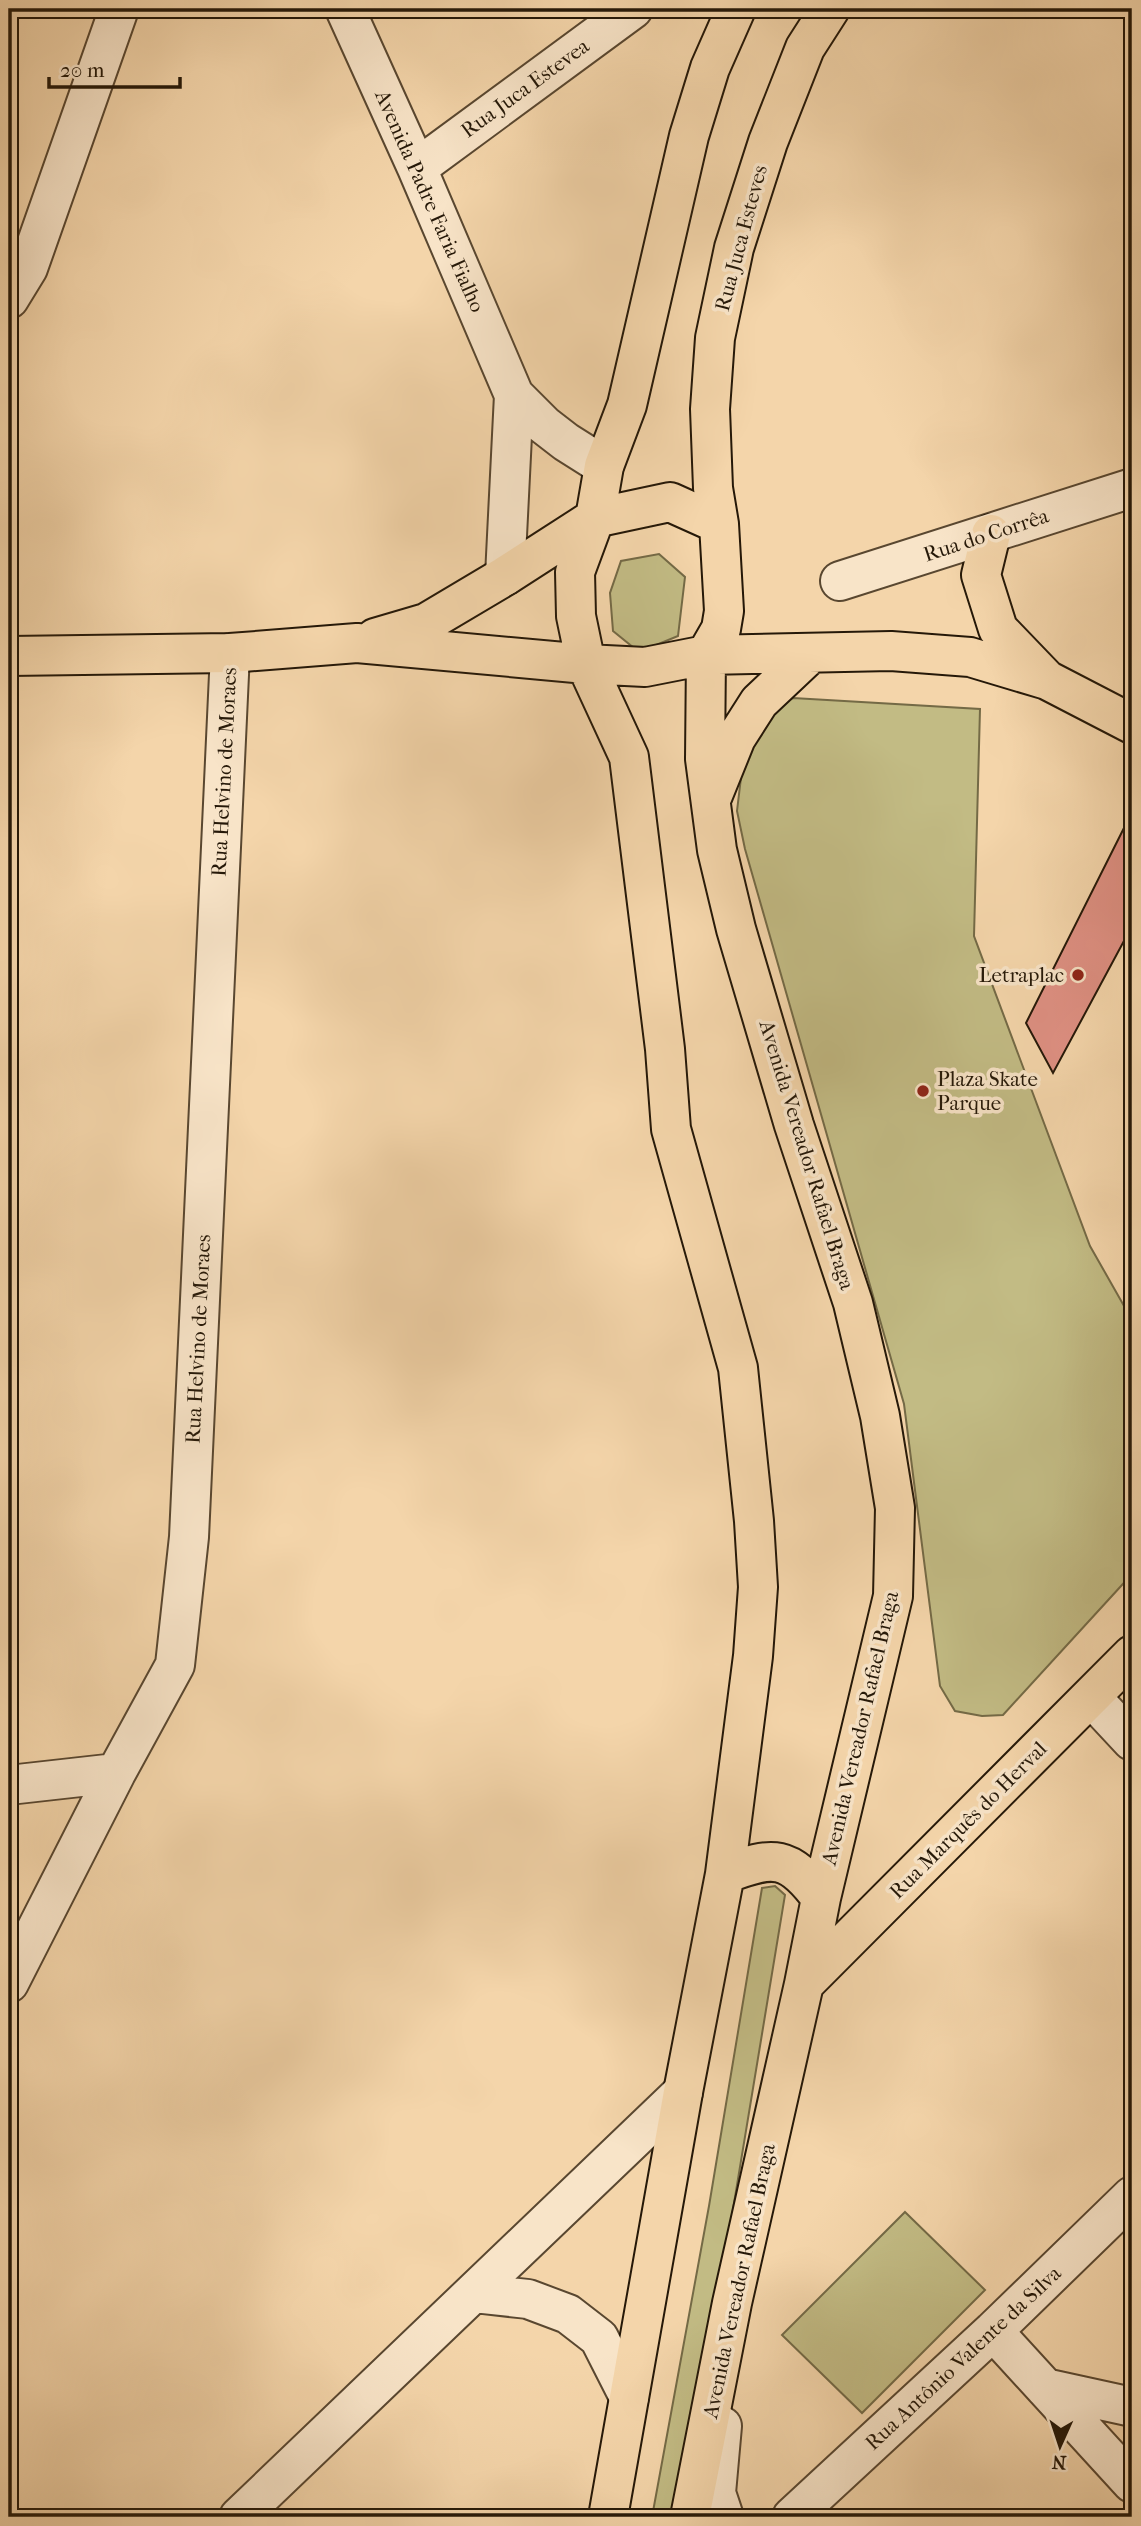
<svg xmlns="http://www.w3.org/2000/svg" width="1141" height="2526" font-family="'IM FELL French Canon',serif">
	<rect width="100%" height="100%" fill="#f4d5aa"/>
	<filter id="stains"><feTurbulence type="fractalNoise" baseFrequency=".00286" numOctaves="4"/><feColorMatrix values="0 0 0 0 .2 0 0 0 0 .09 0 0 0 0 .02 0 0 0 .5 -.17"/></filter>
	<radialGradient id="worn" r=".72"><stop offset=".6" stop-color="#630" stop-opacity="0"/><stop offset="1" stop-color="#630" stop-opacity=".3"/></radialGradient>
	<path fill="#c2bb84" stroke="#746a46" stroke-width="2" d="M 659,554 L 685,577 L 678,636 L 639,652 L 613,631 L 610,593 L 621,561 Z
		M 793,698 L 980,709 L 974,936 L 1090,1246 L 1132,1320 L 1132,1574 L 1003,1715 L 982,1716 L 955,1711 L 940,1686 L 904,1404 L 745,849 L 737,811 L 743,761 L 757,721 Z
		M 775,1886 L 785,1895 L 715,2318 L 671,2517 L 652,2517 L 709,2206 L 762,1888 Z
		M 905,2212 L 985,2290 L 862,2413 L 782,2335 Z"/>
	<path fill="#df9083" stroke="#251808" stroke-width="2" d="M 1132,812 L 1132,926 L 1053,1073 L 1026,1023 Z"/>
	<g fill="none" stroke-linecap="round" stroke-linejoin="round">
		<g stroke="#594730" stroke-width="42">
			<path id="minor" d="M 345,9 L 417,168 L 514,395 L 544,425 L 566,442 L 604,466
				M 417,168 L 633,9
				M 9,299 L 28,268 L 119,9
				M 505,576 L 514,395
				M 840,581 L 1132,488
				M 1091,1697 L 1132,1741
				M 9,1785 L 116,1773
				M 9,1983 L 116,1773 L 175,1665 L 189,1537 L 230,653
				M 474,2293 L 528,2299 L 568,2314 L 599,2338 L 629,2397
				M 993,2331 L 1132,2483
				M 1045,2388 L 1132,2407
				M 722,2426 L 716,2493 L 724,2517
				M 239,2517 L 683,2092
				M 792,2517 L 993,2331 L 1132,2196"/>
		</g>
		<g stroke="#251808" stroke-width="42">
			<path id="major" d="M 991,534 L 981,575 L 998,629 L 1046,679
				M 375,638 L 426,623 L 505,576 L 595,518 L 670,502 L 719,524
				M 9,656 L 230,653 L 357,643 L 586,664 L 645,667 L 706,655 L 721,629 L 724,611 L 719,524 L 713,488 L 710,409 L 715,338 L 734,248 L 768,142 L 805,48 L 830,9
				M 713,795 L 736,738 L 759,702 L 811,653
				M 725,1874 C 774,1855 789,1855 821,1898
				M 804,1984 L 1132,1655
				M 608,2517 L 683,2092 L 725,1874 L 753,1656 L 758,1587 L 754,1521 L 738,1368 L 671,1129 L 665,1049 L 629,757 L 586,664 L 576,616 L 575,572 L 595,518 L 604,466 L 627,405 L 689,136 L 710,68 L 736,9
				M 690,2517 L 732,2303 L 804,1984 L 821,1898 L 893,1596 L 895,1508 L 880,1416 L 853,1303 L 794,1125 L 736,929 L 717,850 L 705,759 L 706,655 L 891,651 L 970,657 L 1047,680 L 1132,724"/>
		</g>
		<use href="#minor" stroke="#f8e4c8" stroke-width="38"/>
		<use href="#major" stroke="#f4d5aa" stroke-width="38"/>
	</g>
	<g fill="#8f2418" stroke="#f8e4c8" stroke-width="2.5">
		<circle cx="1078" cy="975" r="7"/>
		<circle cx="923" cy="1091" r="7"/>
	</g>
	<g text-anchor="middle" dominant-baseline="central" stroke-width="7" stroke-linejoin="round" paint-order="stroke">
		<g font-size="21" fill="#251808" stroke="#f8e4c8">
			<text transform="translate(525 88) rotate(-36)">Rua Juca Estevea</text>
			<text transform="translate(430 201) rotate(66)">Avenida Padre Faria Fialho</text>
			<text transform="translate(741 238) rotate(-75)">Rua Juca Esteves</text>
			<text transform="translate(986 535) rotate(-18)">Rua do Corrêa</text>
			<text transform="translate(224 772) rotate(-87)">Rua Helvino de Moraes</text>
			<text transform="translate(807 1155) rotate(73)">Avenida Vereador Rafael Braga</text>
			<text transform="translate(198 1339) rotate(-87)">Rua Helvino de Moraes</text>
			<text transform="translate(860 1728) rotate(-77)">Avenida Vereador Rafael Braga</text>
			<text transform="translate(968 1820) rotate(-45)">Rua Marquês do Herval</text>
			<text transform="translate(739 2281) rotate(-78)">Avenida Vereador Rafael Braga</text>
			<text transform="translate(963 2358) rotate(-43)">Rua Antônio Valente da Silva</text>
		</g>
		<g font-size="21" fill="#251808" stroke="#f8e4c8" text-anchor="end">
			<text x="1064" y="975">Letraplac</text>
			<text x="937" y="1079" text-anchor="start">Plaza Skate<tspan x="937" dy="24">Parque</tspan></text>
		</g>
	</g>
	<rect width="1141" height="2526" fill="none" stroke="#f4d5aa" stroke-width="35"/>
	<rect x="10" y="10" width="1120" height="2505" fill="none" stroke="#251808" stroke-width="3.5"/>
	<rect x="18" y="18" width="1106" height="2491" fill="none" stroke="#251808" stroke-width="2"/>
	<g transform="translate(1060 2446) rotate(183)" stroke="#f8e4c8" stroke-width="5" paint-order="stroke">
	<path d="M0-5L12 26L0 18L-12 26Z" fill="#251808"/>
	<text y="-10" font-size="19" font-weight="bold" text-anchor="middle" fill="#251808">N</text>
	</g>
	<path d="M49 77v10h131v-10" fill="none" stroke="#251808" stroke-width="3.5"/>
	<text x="60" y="77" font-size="21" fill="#251808" stroke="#f8e4c8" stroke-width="5" paint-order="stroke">20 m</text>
	<rect width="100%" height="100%" filter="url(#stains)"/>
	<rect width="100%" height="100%" fill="url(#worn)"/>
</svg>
